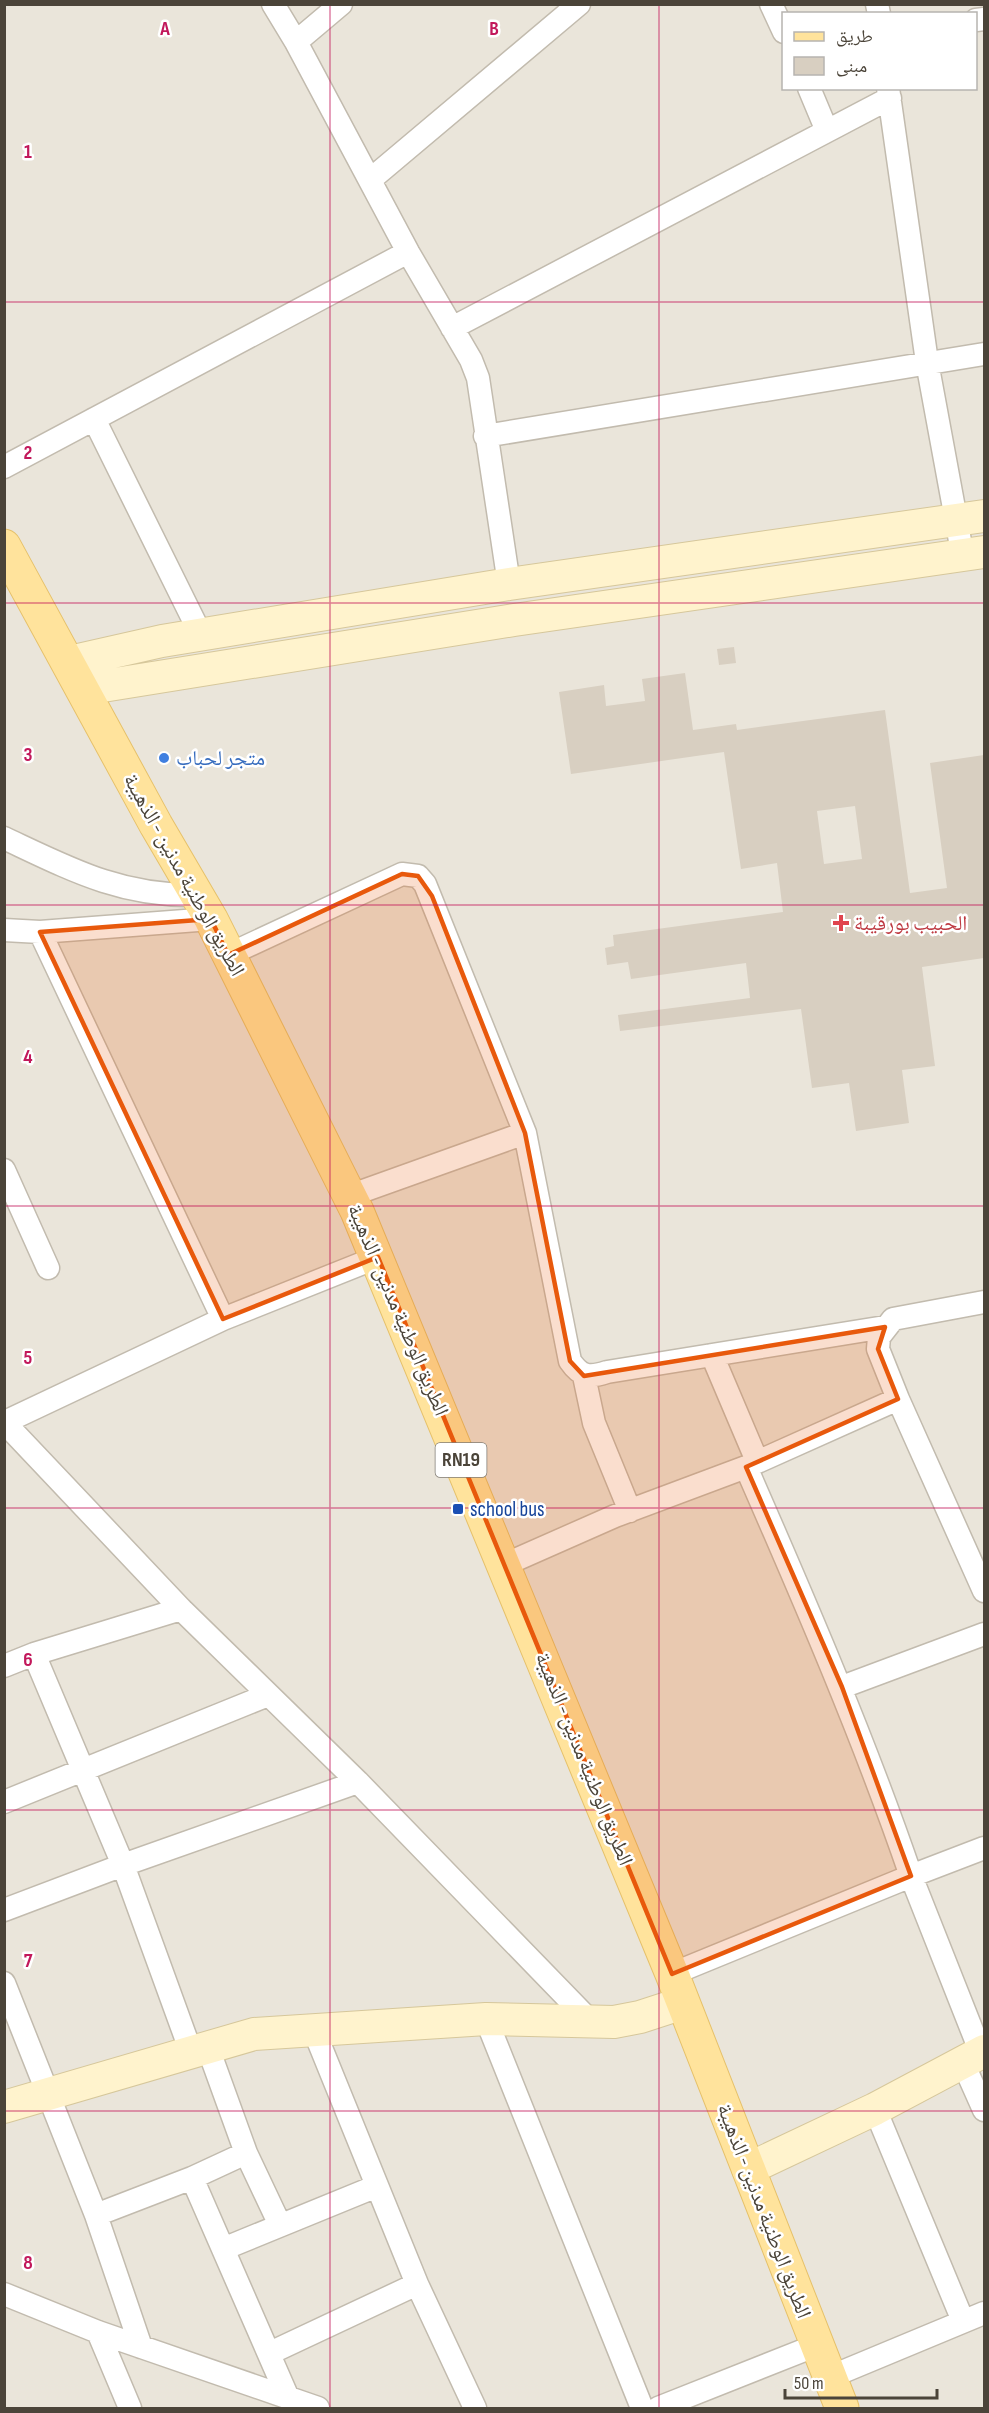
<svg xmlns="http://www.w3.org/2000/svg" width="989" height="2413" font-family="'Sofia Sans Condensed','Noto Naskh Arabic',sans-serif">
	<rect width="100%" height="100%" fill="#f6f3ec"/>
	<path fill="#eae5da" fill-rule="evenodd" d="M 5,5 L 984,5 L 984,2408 L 5,2408 ZM 784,14 L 976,14 L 976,88 L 784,88 Z"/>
	<path fill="#d8cfc1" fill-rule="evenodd" d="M 734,647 L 736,663 L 719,665 L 717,649 Z
		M 685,673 L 693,730 L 736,724 L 737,730 L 885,710 L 910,893 L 947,888 L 930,763 L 984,755 L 984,958 L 922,967 L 935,1066 L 902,1070 L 909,1123 L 856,1131 L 849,1083 L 812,1088 L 801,1009 L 620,1031 L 618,1015 L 750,998 L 746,963 L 631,979 L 628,962 L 607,965 L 605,948 L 614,946 L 613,935 L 783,912 L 777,863 L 741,869 L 724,752 L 571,774 L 559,692 L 604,685 L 606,706 L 645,701 L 642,679 ZM 855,806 L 862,859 L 824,864 L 817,811 Z"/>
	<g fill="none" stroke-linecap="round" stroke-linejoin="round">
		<g stroke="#c2bbae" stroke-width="25">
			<path id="street" d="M 273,4 L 296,42 L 408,252 L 471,360 L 478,378 L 509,584
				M 771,4 L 784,32
				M 877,4 L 879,14
				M 976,20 L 984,19
				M 296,42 L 341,4
				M 809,88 L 827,131
				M 888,88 L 927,362 L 963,557
				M 370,180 L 579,4
				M 452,328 L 890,98
				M 94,419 L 201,635
				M 485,436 L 984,354
				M 4,467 L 408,252
				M 4,838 C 70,869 120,896 195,895
				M 4,930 L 40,932 L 211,919
				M 40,932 L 223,1319
				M 228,955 L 402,874 L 418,876 L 425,884 L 525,1133 L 570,1361 C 581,1377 589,1378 607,1372 L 885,1327
				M 4,1170 L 48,1268
				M 349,1196 L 525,1133
				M 984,1302 L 893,1319 L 879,1337 L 878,1349 L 898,1399 L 984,1591
				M 712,1355 L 757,1461
				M 584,1376 L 594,1423 L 630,1511
				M 4,1422 L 181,1609 L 358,1782 L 589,2020
				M 5,1422 L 223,1319 L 378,1257
				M 746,1467 L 898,1399
				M 504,1565 L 615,1516 L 746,1467 C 805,1602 863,1736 911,1876 L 672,1974
				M 34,1654 L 123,1865 L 191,2052
				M 4,1666 L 34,1654 L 181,1609
				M 842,1687 L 984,1634
				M 4,1802 L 268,1695
				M 4,1910 L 123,1865 L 358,1782
				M 4,1983 L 96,2215 L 141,2347
				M 486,2019 L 642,2408
				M 313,2028 L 417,2284 L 475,2408
				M 208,2048 L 246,2153 L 280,2225
				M 981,2053 L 911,1876 L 984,1848
				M 963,2063 L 984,2110
				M 875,2109 L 963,2321
				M 246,2153 L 192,2178 L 292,2407
				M 96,2215 L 192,2178
				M 223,2249 L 377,2186
				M 4,2294 L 98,2332 L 318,2408
				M 98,2332 L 130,2408
				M 270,2353 L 417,2284
				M 830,2377 L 984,2313
				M 658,2408 L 817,2345"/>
		</g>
		<g stroke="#d6c79b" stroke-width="34">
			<path id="secondary" d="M 69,662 L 162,641 L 509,584 L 984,516
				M 84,689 L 514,620 L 984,552
				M 4,2107 L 254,2034 L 486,2019 L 614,2022 L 640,2017 L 683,2003
				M 748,2169 L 875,2109 L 984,2051"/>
		</g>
		<g stroke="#e6c16a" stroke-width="35">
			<path id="primary" d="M 4,546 L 156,825 L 211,919 L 357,1211 L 672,1974 L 842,2408"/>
		</g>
		<use href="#street" stroke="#fff" stroke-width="22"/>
		<use href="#secondary" stroke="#fff3cd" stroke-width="32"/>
		<use href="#primary" stroke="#ffe39c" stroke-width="33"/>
	</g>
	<path fill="#e8590c" fill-opacity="0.2" stroke="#e8590c" stroke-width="4.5" stroke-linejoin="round" d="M 402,874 L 418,876 L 432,896 L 525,1133 L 570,1361 L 584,1376 L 885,1327 L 878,1349 L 898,1399 L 746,1467 L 842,1687 L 911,1876 L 672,1974 L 378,1257 L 223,1319 L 40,932 L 211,919 L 228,955 Z"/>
	<path fill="none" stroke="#c2185b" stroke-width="1.5" stroke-opacity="0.55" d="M 330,4 L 330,2408M 659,4 L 659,2408M 4,302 L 984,302M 4,603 L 984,603M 4,905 L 984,905M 4,1206 L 984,1206M 4,1508 L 984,1508M 4,1810 L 984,1810M 4,2111 L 984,2111"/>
	<circle fill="#3f7fe0" stroke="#fff" stroke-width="2" cx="164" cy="758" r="6"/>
	<path fill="#e0444e" stroke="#fff" stroke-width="2" d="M838 914h6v6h6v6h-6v6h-6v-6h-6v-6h6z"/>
	<rect fill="#1a4fb4" stroke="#fff" stroke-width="2" x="452" y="1503" width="12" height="12" rx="3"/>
	<g text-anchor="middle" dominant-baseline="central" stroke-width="5" stroke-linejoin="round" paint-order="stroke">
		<rect fill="#fff" stroke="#817c74" stroke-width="1.5" x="435.5" y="1443" width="51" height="34" rx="4.5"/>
		<g font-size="20" font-weight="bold" fill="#4b4439">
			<text x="461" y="1460">RN19</text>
		</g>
		<g font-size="21" fill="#366cbe" stroke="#fff" text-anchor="start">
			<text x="176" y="758">متجر لحباب</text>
		</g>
		<g font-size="21" fill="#4b4439" stroke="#fff">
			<text transform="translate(184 875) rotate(61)">الطريق الوطنية مدنين - الذهيبة</text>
			<text transform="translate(398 1310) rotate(67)">الطريق الوطنية مدنين - الذهيبة</text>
			<text transform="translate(584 1759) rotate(68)">الطريق الوطنية مدنين - الذهيبة</text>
			<text transform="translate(764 2211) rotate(69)">الطريق الوطنية مدنين - الذهيبة</text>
		</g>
		<g font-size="21" fill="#be3a42" stroke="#fff" text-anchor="start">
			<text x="854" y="923">الحبيب بورقيبة</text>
		</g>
		<g font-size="21" fill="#164399" stroke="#fff" text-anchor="start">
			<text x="470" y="1509">school bus</text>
		</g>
	</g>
	<g font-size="20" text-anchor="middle" font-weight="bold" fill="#c2185b" stroke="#fff" stroke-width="5" stroke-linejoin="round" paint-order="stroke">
		<text x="165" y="35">A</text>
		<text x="494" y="35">B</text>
		<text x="28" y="158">1</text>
		<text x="28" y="459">2</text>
		<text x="28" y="761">3</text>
		<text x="28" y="1063">4</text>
		<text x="28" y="1364">5</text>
		<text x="28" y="1666">6</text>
		<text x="28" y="1967">7</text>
		<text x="28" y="2269">8</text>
	</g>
	<rect width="989" height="2413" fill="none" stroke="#4b4439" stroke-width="12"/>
	<rect x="782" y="12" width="195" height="78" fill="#ffffff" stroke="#b7b4b0" stroke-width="1.5"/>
	<rect x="794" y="32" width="30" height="9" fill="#ffe39c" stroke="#b7b4b0" stroke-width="1.5"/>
	<text x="836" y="42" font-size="18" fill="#4b4439">طريق</text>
	<rect x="794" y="57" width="30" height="18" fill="#d8cfc1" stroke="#b7b4b0" stroke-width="1.5"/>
	<text x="836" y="72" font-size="18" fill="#4b4439">مبنى</text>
	<path d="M785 2389v9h152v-9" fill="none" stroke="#4b4439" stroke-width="3"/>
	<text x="794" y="2389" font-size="18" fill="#4b4439" stroke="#ffffff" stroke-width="4.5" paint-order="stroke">50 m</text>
</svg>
